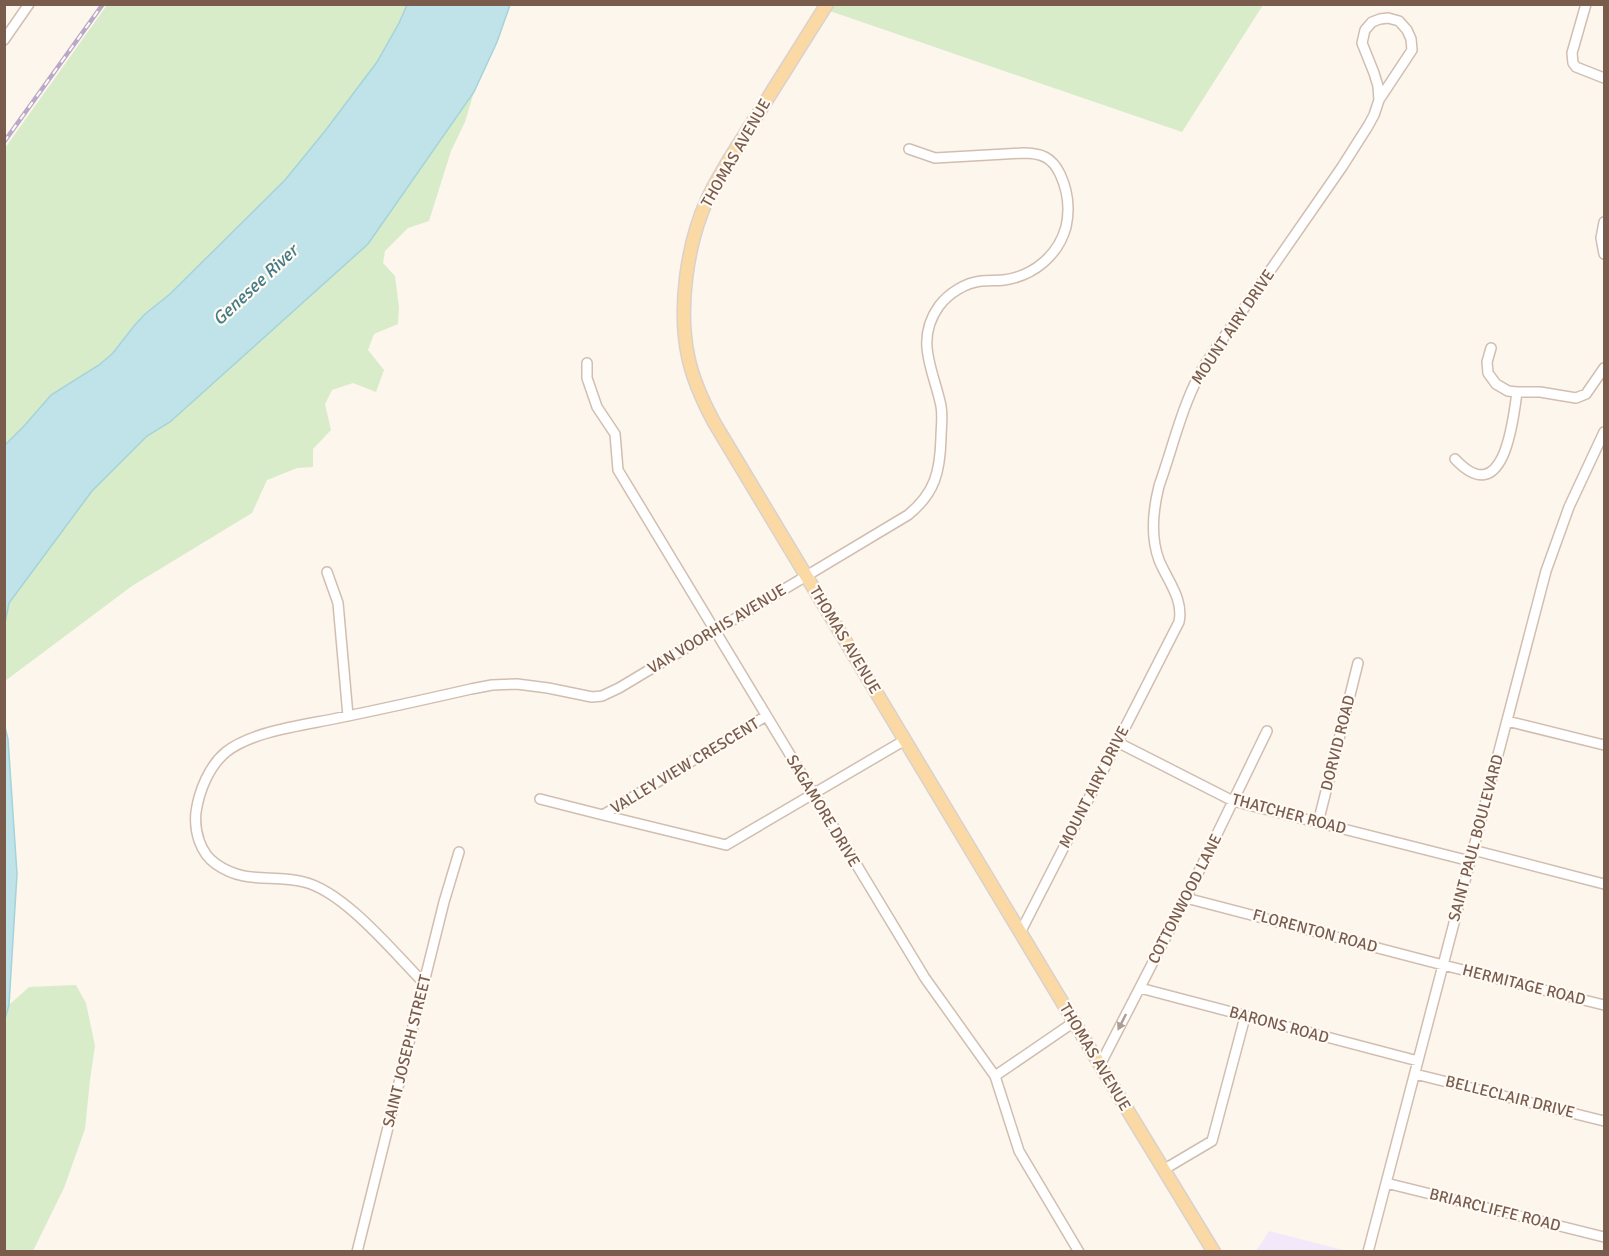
<svg xmlns="http://www.w3.org/2000/svg" width="1609" height="1256" font-family="Signika,sans-serif">
	<rect width="100%" height="100%" fill="#fdf6ec"/>
	<path fill="#f3e8fa" d="M 1269,1231 L 1347,1251 L 1256,1251 Z"/>
	<path fill="#d8ecc9" d="M 830,4 L 1263,5 L 1182,132 L 827,10 Z
		M 107,5 L 407,5 L 399,23 L 377,62 L 325,131 L 285,180 L 170,294 L 145,314 L 134,326 L 113,353 L 25,425 L 5,445 L 5,148 Z
		M 474,92 L 465,122 L 451,151 L 429,221 L 408,228 L 385,251 L 383,263 L 395,276 L 399,307 L 398,324 L 374,334 L 368,350 L 384,370 L 376,392 L 353,383 L 332,390 L 325,404 L 331,430 L 313,449 L 313,467 L 297,468 L 267,480 L 252,513 L 132,586 L 5,681 L 5,623 L 9,603 L 92,491 L 147,436 L 170,422 L 368,244 Z
		M 76,985 L 86,1003 L 95,1046 L 90,1080 L 85,1129 L 64,1188 L 33,1251 L 5,1252 L 5,1019 L 9,1005 L 29,987 Z"/>
	<path fill="#bfe3e8" stroke="#a5d3da" stroke-width="1.5" d="M 407,5 L 510,5 L 497,42 L 474,92 L 368,244 L 170,422 L 147,436 L 92,491 L 9,603 L 5,623 L 5,445 L 25,425 L 51,395 L 99,365 L 113,353 L 134,326 L 145,314 L 170,294 L 285,180 L 325,131 L 377,62 L 399,23 Z
		M 4,723 L 8,739 L 17,874 L 9,1005 L 5,1019 Z"/>
	<g fill="none" stroke-linecap="round" stroke-linejoin="round">
		<g stroke="#d1beb0" stroke-width="12">
			<path id="minor" d="M 1586,4 L 1572,53 L 1573,63 L 1576,67 L 1604,78
				M 4,40 L 29,4
				M 1604,222 L 1601,238 L 1604,254
				M 1491,348 L 1487,362 L 1488,373 L 1496,384 L 1508,391 L 1517,392 L 1540,392 L 1576,398 L 1586,394 L 1604,368
				M 587,363 L 587,378 L 597,407 L 615,434 L 618,470 L 925,978 L 995,1076 L 1019,1151 L 1079,1252
				M 1455,459 C 1503,510 1513,424 1517,392
				M 327,572 L 338,603 L 348,716
				M 1507,721 L 1604,745
				M 1117,742 L 1233,801 L 1470,861
				M 540,799 L 603,815 L 766,716
				M 603,815 L 726,845 L 905,740
				M 1318,823 L 1358,663
				M 1473,850 L 1604,884
				M 1186,898 L 1443,965 L 1604,1005
				M 1020,933 L 1179,622 C 1184,599 1167,580 1159,560 C 1150,536 1153,510 1159,486 C 1174,444 1183,400 1206,363 L 1342,167 L 1368,126 L 1374,115 L 1379,100 L 1412,50 L 1411,39 L 1407,30 L 1399,21 L 1388,18 L 1380,19 L 1372,22 L 1365,30 L 1362,43 L 1374,73 L 1378,86 L 1379,100
				M 424,983 C 394,953 345,892 304,882 C 272,874 246,885 216,864 C 200,853 194,831 196,812 C 199,791 209,766 226,752 C 252,731 305,725 338,718 C 382,709 427,699 471,689 L 492,685 L 517,684 L 548,688 L 592,697 L 602,696 L 619,688 L 908,515 C 935,493 940,472 941,438 C 941,428 943,417 941,406 C 934,371 914,341 939,306 C 949,293 965,283 981,281 C 989,280 996,281 1004,280 C 1033,276 1058,256 1066,227 C 1070,209 1068,191 1060,174 C 1052,157 1041,153 1023,153 L 935,158 L 909,149
				M 1140,988 L 1418,1061
				M 1100,1065 L 1186,898 L 1267,731
				M 1415,1074 L 1604,1121
				M 995,1076 L 1074,1022
				M 1163,1170 L 1212,1141 L 1245,1017
				M 1386,1183 L 1604,1237
				M 357,1252 L 444,902 L 459,852
				M 1368,1252 L 1546,571 L 1569,507 L 1604,432"/>
		</g>
		<g stroke="#dad1cd" stroke-width="15">
			<path id="major" d="M 827,4 C 803,42 780,79 756,117 C 739,144 720,171 707,200 C 687,244 678,308 688,356 C 693,381 703,402 715,424 L 1100,1065 L 1214,1252"/>
		</g>
		<use href="#minor" stroke="#fff" stroke-width="9"/>
		<use href="#major" stroke="#fbd9a5" stroke-width="12"/>
		<g stroke="#b9a8c9" stroke-width="4.5">
			<path id="rail" d="M 4,142 L 103,4"/>
		</g>
		<use href="#rail" stroke="#fffaf3" stroke-width="2" stroke-dasharray="7" stroke-linecap="butt"/>
	</g>
	<defs><path id="oneway-solid" d="M-6-.8H1V-3.2L6.5 0L1 3.2V.8H-6Z" transform="scale(1.5)"/></defs>
	<use fill="#af9d94" href="#oneway-solid" transform="translate(1122 1022) rotate(117)"/>
	<g text-anchor="middle" dominant-baseline="central" stroke-width="4.5" stroke-linejoin="round" paint-order="stroke">
		<g font-size="16" fill="#7a5c4d" stroke="#fffaf3">
			<text transform="translate(736 153) rotate(-60)">THOMAS AVENUE</text>
			<text transform="translate(1233 327) rotate(-56)">MOUNT AIRY DRIVE</text>
			<text transform="translate(717 629) rotate(-31)">VAN VOORHIS AVENUE</text>
			<text transform="translate(845 640) rotate(59)">THOMAS AVENUE</text>
			<text transform="translate(1338 743) rotate(-76)">DORVID ROAD</text>
			<text transform="translate(685 766) rotate(-31)">VALLEY VIEW CRESCENT</text>
			<text transform="translate(1094 787) rotate(-63)">MOUNT AIRY DRIVE</text>
			<text transform="translate(823 811) rotate(59)">SAGAMORE DRIVE</text>
			<text transform="translate(1289 814) rotate(15)">THATCHER ROAD</text>
			<text transform="translate(1476 838) rotate(-75)">SAINT PAUL BOULEVARD</text>
			<text transform="translate(1185 899) rotate(-63)">COTTONWOOD LANE</text>
			<text transform="translate(1315 931) rotate(15)">FLORENTON ROAD</text>
			<text transform="translate(1524 985) rotate(14)">HERMITAGE ROAD</text>
			<text transform="translate(1279 1025) rotate(15)">BARONS ROAD</text>
			<text transform="translate(407 1051) rotate(-76)">SAINT JOSEPH STREET</text>
			<text transform="translate(1095 1057) rotate(59)">THOMAS AVENUE</text>
			<text transform="translate(1510 1097) rotate(14)">BELLECLAIR DRIVE</text>
			<text transform="translate(1495 1210) rotate(14)">BRIARCLIFFE ROAD</text>
		</g>
		<g font-size="18" font-style="italic" fill="#437c86" stroke="#fffaf3">
			<text transform="translate(255 285) rotate(-43)">Genesee River</text>
		</g>
	</g>
	<rect width="1609" height="1256" fill="none" stroke="#7a5c4d" stroke-width="12"/>
</svg>
